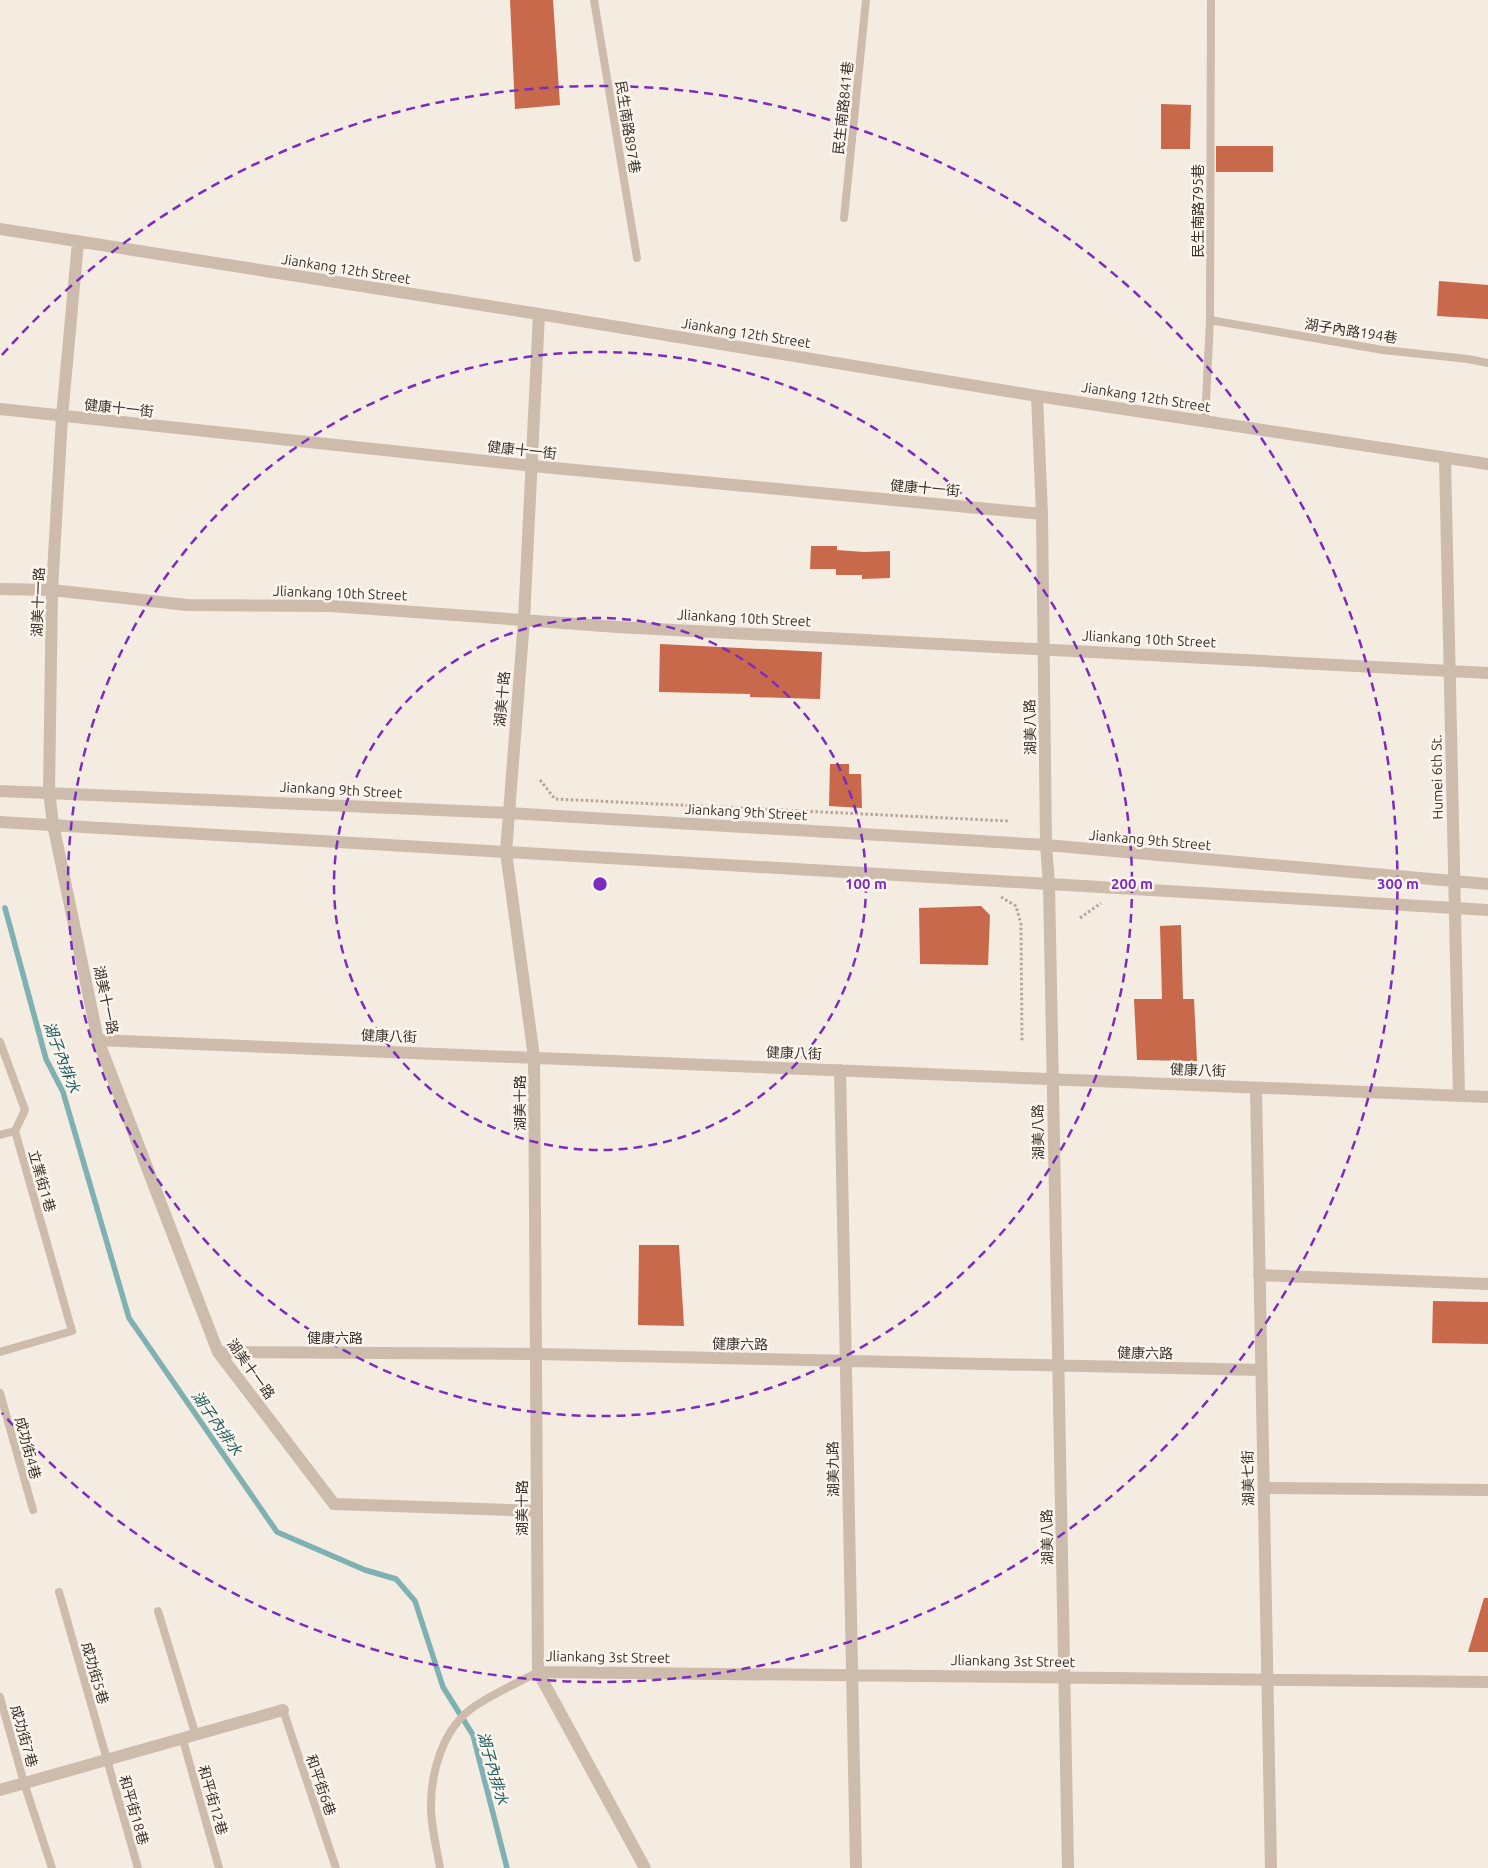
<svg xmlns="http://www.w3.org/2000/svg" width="1488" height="1868" font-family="Ubuntu,'Noto Sans TC',sans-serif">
	<rect width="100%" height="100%" fill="#f4ebe1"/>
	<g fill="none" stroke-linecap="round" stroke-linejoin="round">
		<path stroke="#7fb0b2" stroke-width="5.5" d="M 5,908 L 46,1059 L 63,1092 L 129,1318 L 277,1532 L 365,1570 L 396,1579 L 415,1601 L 443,1687 L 473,1735 L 507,1868"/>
	</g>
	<path fill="#c8694b" d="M 510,0 L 553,0 L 560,105 L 515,109 Z
		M 1161,104 L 1191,105 L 1190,149 L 1161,149 Z
		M 1216,146 L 1273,146 L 1273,172 L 1216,172 Z
		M 1439,281 L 1488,285 L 1488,319 L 1437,316 Z
		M 811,546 L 837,546 L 837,550 L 864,552 L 890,551 L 890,578 L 862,579 L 862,575 L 836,575 L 836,569 L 810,569 Z
		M 660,644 L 822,652 L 820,699 L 750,697 L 750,694 L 659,692 Z
		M 830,764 L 849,764 L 849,774 L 861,774 L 862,808 L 829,806 Z
		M 981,906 L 990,915 L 988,965 L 920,964 L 919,908 Z
		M 1181,925 L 1183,999 L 1194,999 L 1197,1061 L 1137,1060 L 1134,999 L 1162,999 L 1160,926 Z
		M 639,1245 L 679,1245 L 684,1326 L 638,1325 Z
		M 1433,1301 L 1488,1302 L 1488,1344 L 1432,1343 Z
		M 1484,1598 L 1488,1598 L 1488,1652 L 1468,1652 Z"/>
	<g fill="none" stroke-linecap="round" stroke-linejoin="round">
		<path stroke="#b9a596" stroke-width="3" stroke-dasharray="2.5 2.5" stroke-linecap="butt" d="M 540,780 L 555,799 L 1008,821
			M 1001,897 L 1016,906 L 1021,924 L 1022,1042
			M 1080,918 L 1101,903"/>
		<path stroke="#cdbbac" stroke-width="8" d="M 594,0 L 637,258
			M 844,218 L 866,0
			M 1210,320 L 1383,350 L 1468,359 L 1488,363
			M 1205,421 L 1210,320 L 1211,0
			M 0,1042 L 25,1110 L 15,1131 L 72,1331 L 0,1352
			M 0,1135 L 15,1131
			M 0,1393 L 33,1510
			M 59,1592 L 138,1868
			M 158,1611 L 196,1736
			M 0,1697 L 24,1783 L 52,1868
			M 283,1710 L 336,1868
			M 183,1740 L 219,1868
			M 440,1868 C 437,1850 432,1830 431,1811 C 430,1774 442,1728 475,1706 C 495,1693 517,1683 538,1672"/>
		<path stroke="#cdbbac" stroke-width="12" d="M 0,229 L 539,314 L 1037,396 L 1488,464
			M 78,242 L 62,417 L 52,590 L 49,791 L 53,824 L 98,1040 L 218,1352 L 334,1504 L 537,1511
			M 539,314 L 524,620 L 506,852 L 534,1057 L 538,1672 L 645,1868
			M 1037,396 L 1042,514 L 1046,845 L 1049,884 L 1068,1868
			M 0,409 L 533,466 L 1042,514
			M 1445,458 L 1459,1096
			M 0,589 L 52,590 L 187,605 L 331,606 L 618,627 L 1488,673
			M 0,791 L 508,813 L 1046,845 L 1488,884
			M 0,822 L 1488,910
			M 98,1040 L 1488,1097
			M 840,1070 L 856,1868
			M 1256,1088 L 1271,1868
			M 1259,1275 L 1488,1284
			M 218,1352 L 537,1354 L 1261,1370
			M 1264,1488 L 1488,1490
			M 538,1672 L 1488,1682
			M 0,1790 L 283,1710"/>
	</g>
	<g fill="none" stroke="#7b2cbf" stroke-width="2.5" stroke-dasharray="9 6">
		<circle cx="600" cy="884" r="266"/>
		<circle cx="600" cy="884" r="532"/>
		<path d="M2 355A798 798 0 1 1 2 1413"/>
	</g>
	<g text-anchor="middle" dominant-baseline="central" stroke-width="5" stroke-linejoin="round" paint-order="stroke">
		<g font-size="14" fill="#3b302b" stroke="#fbf5ee">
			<text transform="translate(843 108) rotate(-84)">民生南路841巷</text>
			<text transform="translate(628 127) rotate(81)">民生南路897巷</text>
			<text transform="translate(1198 211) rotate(-90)">民生南路795巷</text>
			<text transform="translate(346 269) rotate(9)">Jiankang 12th Street</text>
			<text transform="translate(1351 331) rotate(9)">湖子內路194巷</text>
			<text transform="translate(746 333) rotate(9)">Jiankang 12th Street</text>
			<text transform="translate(1146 397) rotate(9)">Jiankang 12th Street</text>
			<text transform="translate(119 408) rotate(6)">健康十一街</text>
			<text transform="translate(522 450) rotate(6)">健康十一街</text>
			<text transform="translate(925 488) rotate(5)">健康十一街</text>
			<text transform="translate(340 593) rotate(2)">Jliankang 10th Street</text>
			<text transform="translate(38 602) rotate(-88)">湖美十一路</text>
			<text transform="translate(744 618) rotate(3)">Jliankang 10th Street</text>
			<text transform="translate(1149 639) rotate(3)">Jliankang 10th Street</text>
			<text transform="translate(502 699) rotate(-85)">湖美十路</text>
			<text transform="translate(1030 727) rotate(-91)">湖美八路</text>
			<text transform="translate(1437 777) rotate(-91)">Humei 6th St.</text>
			<text transform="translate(341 790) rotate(3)">Jiankang 9th Street</text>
			<text transform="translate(746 812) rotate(3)">Jiankang 9th Street</text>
			<text transform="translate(1150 840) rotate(5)">Jiankang 9th Street</text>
			<text transform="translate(106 1000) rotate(78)">湖美十一路</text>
			<text transform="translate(389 1036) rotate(2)">健康八街</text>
			<text transform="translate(794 1053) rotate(2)">健康八街</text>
			<text transform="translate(1198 1070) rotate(2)">健康八街</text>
			<text transform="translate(520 1103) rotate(-90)">湖美十路</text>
			<text transform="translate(1038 1132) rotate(-91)">湖美八路</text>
			<text transform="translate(42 1181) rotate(74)">立業街1巷</text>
			<text x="335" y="1338">健康六路</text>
			<text transform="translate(740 1344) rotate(1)">健康六路</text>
			<text transform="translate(1145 1353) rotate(1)">健康六路</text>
			<text transform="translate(251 1369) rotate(54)">湖美十一路</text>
			<text transform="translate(28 1448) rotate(75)">成功街4巷</text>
			<text transform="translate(833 1469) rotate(-91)">湖美九路</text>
			<text transform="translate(1248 1478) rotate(-91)">湖美七街</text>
			<text transform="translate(522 1508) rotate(-90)">湖美十路</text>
			<text transform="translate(1047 1537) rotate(-91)">湖美八路</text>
			<text transform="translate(608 1657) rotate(1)">Jliankang 3st Street</text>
			<text transform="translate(1013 1661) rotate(1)">Jliankang 3st Street</text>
			<text transform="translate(95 1673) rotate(74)">成功街5巷</text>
			<text transform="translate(24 1736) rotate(74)">成功街7巷</text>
			<text transform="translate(321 1785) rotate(71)">和平街6巷</text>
			<text transform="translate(213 1800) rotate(74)">和平街12巷</text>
			<text transform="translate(134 1810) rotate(74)">和平街18巷</text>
		</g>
		<g font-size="15" font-style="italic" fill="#1f5a5e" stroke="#fbf5ee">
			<text transform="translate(62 1057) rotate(69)">湖子內排水</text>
			<text transform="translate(217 1423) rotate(55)">湖子內排水</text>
			<text transform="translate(493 1768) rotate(74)">湖子內排水</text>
		</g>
	</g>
	<circle cx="600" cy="884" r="8" fill="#7b2cbf" stroke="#fbf5ee" stroke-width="2.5"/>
	<g font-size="15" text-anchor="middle" font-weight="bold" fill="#7b2cbf" stroke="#fbf5ee" stroke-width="5" stroke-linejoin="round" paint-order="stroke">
		<text x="866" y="889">100 m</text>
		<text x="1132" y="889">200 m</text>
		<text x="1398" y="889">300 m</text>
	</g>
</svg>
